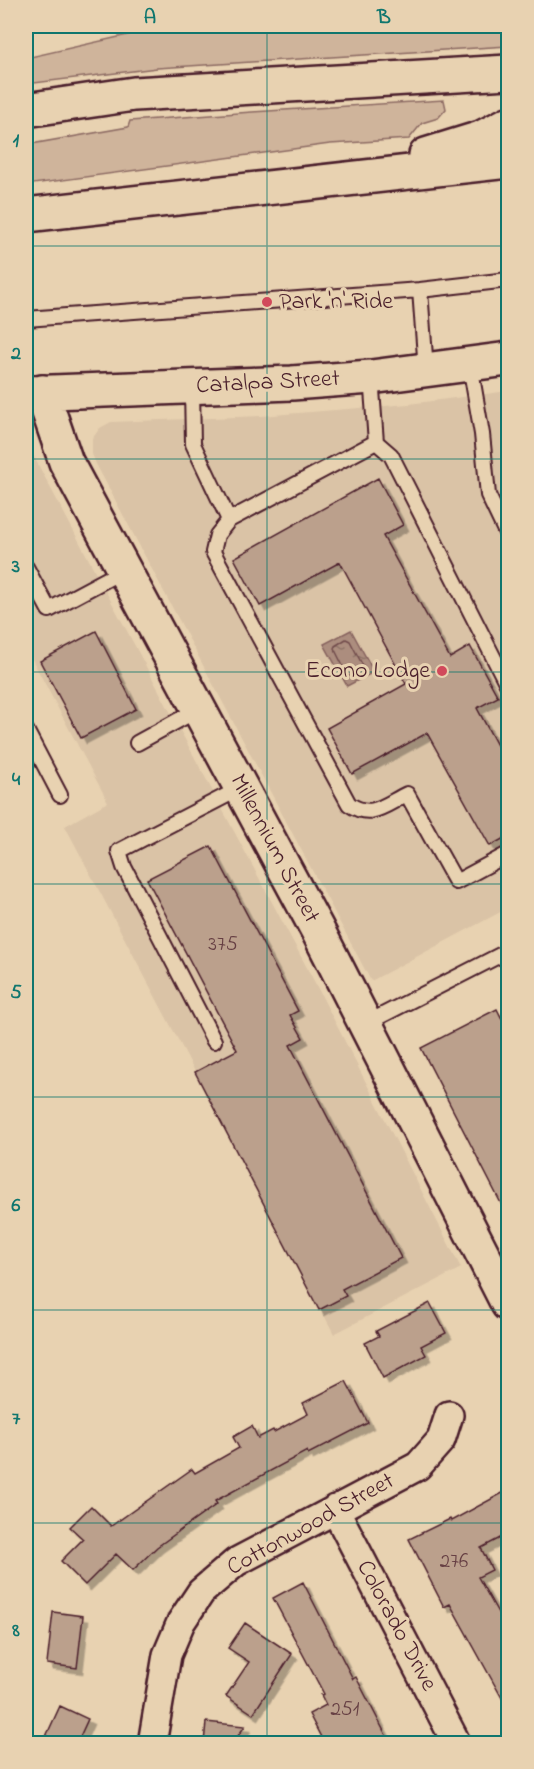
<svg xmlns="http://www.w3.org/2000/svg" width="534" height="1769" font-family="'Indie Flower',sans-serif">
	<defs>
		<pattern id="water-ripples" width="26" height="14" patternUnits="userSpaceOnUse" patternTransform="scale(1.5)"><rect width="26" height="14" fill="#ac8d7e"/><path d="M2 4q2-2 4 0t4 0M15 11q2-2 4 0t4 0" fill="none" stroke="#8e7367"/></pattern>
		<filter id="shadow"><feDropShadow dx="5.5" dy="5.5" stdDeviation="0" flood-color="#0004"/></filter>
	</defs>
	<rect width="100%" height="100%" fill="#e8d2b1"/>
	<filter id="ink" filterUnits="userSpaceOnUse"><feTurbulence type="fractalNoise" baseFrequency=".0167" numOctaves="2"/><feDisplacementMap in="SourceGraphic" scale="12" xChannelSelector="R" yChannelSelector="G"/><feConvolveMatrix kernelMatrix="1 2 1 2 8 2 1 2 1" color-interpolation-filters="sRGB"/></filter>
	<g filter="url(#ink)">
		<path fill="#dac3a6" d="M 508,391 L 508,908 L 371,981 L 96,464 L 92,454 L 92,439 L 100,428 L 111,422 L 261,416 L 409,404 Z
			M 26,442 L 313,979 L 461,1268 L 334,1334 L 65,826 L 108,802 L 26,648 Z"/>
		<path fill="#cfb49b" stroke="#8c6a63" stroke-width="1.5" d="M 167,26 L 508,26 L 508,46 L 157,68 L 26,84 L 26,58 Z
			M 444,100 L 446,109 L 438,118 L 422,123 L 409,139 L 330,144 L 26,185 L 26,145 L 128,127 L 130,121 L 252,112 Z"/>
		<path fill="url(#water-ripples)" stroke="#85615d" stroke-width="1.5" d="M 351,630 L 374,672 L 347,686 L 324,644 Z"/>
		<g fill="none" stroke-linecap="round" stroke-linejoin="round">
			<path stroke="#714b4c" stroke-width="1.5" d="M 346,639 L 350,641 L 364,668 L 363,671 L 351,677 L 348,676 L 334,648 L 335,646 Z"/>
		</g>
		<path fill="#bba08c" stroke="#4a1f2b" stroke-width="1.5" filter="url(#shadow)" d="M 378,478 L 403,525 L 383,536 L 450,658 L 470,646 L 498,697 L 477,708 L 508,766 L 508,836 L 490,846 L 427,733 L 352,774 L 327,728 L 406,684 L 340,562 L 260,606 L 234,558 Z
			M 96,631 L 136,709 L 81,738 L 40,661 Z
			M 211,846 L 298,1011 L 290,1015 L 303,1038 L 290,1045 L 401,1258 L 342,1289 L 346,1296 L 319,1310 L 195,1072 L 237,1050 L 147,879 Z
			M 497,1009 L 508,1031 L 508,1217 L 421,1048 Z
			M 430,1303 L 446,1333 L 421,1346 L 426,1355 L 383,1378 L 365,1343 L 379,1336 L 376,1331 Z
			M 346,1381 L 368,1423 L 308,1454 L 307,1451 L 215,1501 L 217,1504 L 157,1547 L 133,1570 L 116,1554 L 85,1585 L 61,1561 L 83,1539 L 70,1527 L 91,1506 L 111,1526 L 192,1469 L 195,1473 L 239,1448 L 233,1437 L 252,1426 L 258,1438 L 273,1430 L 274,1432 L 308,1414 L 303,1403 Z
			M 508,1490 L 508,1534 L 481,1548 L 492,1570 L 478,1577 L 501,1618 L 508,1614 L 508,1709 L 450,1604 L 444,1607 L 409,1539 L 450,1519 L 451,1521 Z
			M 303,1582 L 353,1679 L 356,1677 L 390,1743 L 324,1743 L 309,1714 L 326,1705 L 321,1695 L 324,1694 L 273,1598 Z
			M 53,1612 L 83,1616 L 77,1668 L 47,1664 Z
			M 245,1623 L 292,1654 L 253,1714 L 226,1696 L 249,1662 L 228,1648 Z
			M 60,1706 L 88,1719 L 77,1743 L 43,1743 Z
			M 206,1722 L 245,1726 L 233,1743 L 204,1743 Z"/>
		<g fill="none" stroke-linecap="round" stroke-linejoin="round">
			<g stroke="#4a1f2b" stroke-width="18">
				<path id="lane" d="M 420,290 L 426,370
					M 26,319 L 420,290 L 508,280
					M 470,365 L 482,434 L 488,495 L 508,537
					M 192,388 L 193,444 L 229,520 L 376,442 L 371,377
					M 376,442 L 391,455 L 508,686
					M 229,520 L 217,535 L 213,552 L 349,804 C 371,820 386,804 407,794 L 456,882 L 508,854
					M 26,567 L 49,610 L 124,570
					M 26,730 L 60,795
					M 137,743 L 199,709
					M 365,1024 L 508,951
					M 214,1041 L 124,867 L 119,851 L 241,788"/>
			</g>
			<g stroke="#4a1f2b" stroke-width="32">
				<path id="street" d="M 335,1509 L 457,1744
					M 152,1744 L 167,1655 L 181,1622 L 201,1592 L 236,1562 L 418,1466 L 441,1440 L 449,1415"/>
			</g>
			<g stroke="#4a1f2b" stroke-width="38">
				<path id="secondary" d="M 42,392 L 66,462 L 317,929 L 508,1304
					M 26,393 L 292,383 L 371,377 L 508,359"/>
			</g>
			<g stroke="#4a1f2b" stroke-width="38">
				<path id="highway" d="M 26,110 L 134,94 L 508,72
					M 426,155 L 481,138 L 508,124
					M 26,215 L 508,161"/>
			</g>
			<use href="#lane" stroke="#e8d2b1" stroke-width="14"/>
			<use href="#street" stroke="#e8d2b1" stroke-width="27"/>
			<use href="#secondary" stroke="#e8d2b1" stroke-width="33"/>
			<use href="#highway" stroke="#e8d2b1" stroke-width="33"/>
		</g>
	</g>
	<path fill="none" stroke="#0f766e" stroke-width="1.5" stroke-opacity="0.55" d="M 267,26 L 267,1744M 26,246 L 508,246M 26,459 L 508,459M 26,672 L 508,672M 26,884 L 508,884M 26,1097 L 508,1097M 26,1310 L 508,1310M 26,1523 L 508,1523"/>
	<g fill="#d1495b" stroke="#e8d2b1" stroke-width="2">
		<circle cx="267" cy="302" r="6"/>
		<circle cx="442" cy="671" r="6"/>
	</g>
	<g text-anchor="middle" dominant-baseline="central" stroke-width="6" stroke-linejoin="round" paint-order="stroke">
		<g font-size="21" fill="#663f43">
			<text x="223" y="945">375</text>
			<text x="454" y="1562">276</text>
			<text x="345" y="1710">251</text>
		</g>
		<g font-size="24" fill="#4a1f2b" stroke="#e8d2b1" text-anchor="start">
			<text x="279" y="302">Park 'n' Ride</text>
			<text x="430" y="671" text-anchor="end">Econo Lodge</text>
		</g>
		<g font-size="24" fill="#4a1f2b" stroke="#e8d2b1">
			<text transform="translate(268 383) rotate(-3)">Catalpa Street</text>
			<text transform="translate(274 849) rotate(62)">Millennium Street</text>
			<text transform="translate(311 1525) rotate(-29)">Cottonwood Street</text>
			<text transform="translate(396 1626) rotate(62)">Colorado Drive</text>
		</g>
	</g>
	<rect width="534" height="1769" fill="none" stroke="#e8d2b1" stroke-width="66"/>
	<rect x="33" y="33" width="468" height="1703" fill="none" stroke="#0f766e" stroke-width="2"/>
	<g font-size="20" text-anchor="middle" font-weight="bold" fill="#0f766e">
		<text x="150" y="23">A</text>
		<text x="384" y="23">B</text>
		<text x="16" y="146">1</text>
		<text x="16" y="359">2</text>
		<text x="16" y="572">3</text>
		<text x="16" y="785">4</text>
		<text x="16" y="998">5</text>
		<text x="16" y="1211">6</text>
		<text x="16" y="1424">7</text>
		<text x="16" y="1636">8</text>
	</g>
</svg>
